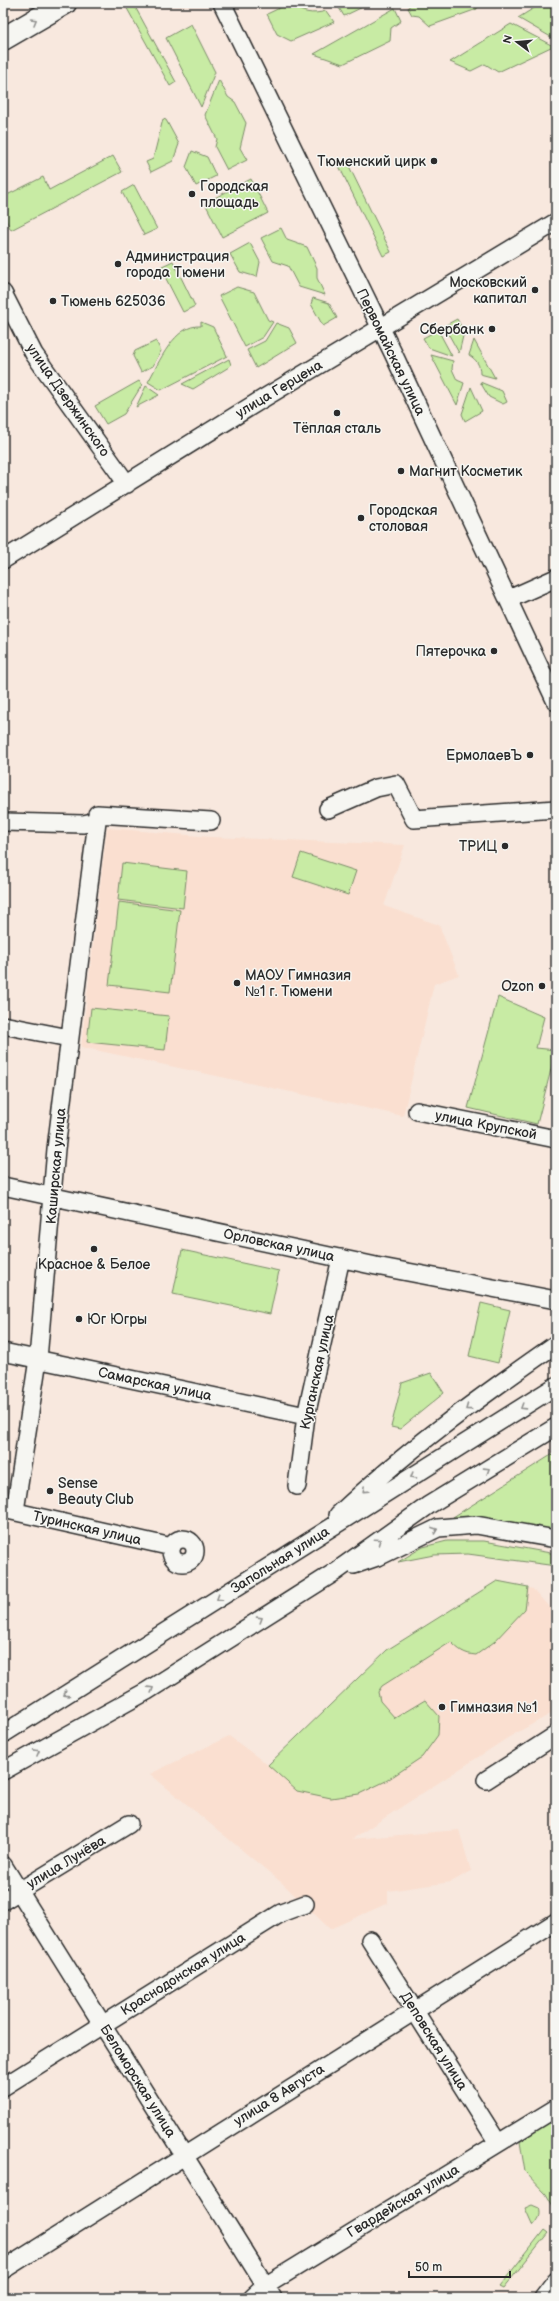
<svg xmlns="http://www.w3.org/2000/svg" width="559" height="2301" font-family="'Balsamiq Sans',sans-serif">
	<rect width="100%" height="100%" fill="#f8e8de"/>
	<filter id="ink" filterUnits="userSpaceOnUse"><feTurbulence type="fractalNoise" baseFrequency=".025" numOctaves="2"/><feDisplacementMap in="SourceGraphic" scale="8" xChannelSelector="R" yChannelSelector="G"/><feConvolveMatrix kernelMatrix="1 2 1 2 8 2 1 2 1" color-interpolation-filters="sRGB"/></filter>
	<g filter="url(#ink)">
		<path fill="#fadfd0" d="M 107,828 L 211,837 L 405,845 L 384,906 L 439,925 L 459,975 L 434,984 L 403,1116 L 81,1047 Z
			M 497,1581 L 533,1589 L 556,1615 L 556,1711 L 509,1737 L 352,1839 L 459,1830 L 471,1871 L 451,1882 L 388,1891 L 388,1903 L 330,1929 L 282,1883 L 150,1774 L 229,1736 L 268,1765 L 387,1650 Z"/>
		<path fill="#c8eba4" stroke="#7a8b68" d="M 124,3 L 133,3 L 176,82 L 170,86 Z
			M 290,3 C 300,13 313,15 326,11 L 334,22 L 291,41 L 277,34 L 267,14 Z
			M 336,3 L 371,3 L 344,16 Z
			M 411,3 L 477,3 L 477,9 L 430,26 L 419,16 L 412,15 L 408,8 Z
			M 542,3 L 556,3 L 556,40 L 518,18 Z
			M 395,8 L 401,21 L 391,28 L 390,41 L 343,64 L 314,54 Z
			M 191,24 L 215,72 L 201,107 L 166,38 Z
			M 511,24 L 553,46 L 498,72 L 485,64 L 471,71 L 450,62 Z
			M 219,80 L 228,97 L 235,102 L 246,123 L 240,148 L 247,160 L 227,170 L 215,147 L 217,139 L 205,115 Z
			M 163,119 L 166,120 L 179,144 L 173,161 L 151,172 L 146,162 L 153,159 Z
			M 192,151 L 207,157 L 216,176 L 196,186 L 186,167 Z
			M 113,156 L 122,172 L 11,230 L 3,214 L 3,197 L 43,177 L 49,190 Z
			M 347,162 L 391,252 L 383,256 L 339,166 Z
			M 251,179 L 268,213 L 222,237 L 205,203 Z
			M 134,185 L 157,229 L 144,235 L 122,192 Z
			M 281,228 L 287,240 L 307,247 L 317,268 L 317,278 L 325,295 L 299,287 L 288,266 L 273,261 L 261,238 Z
			M 250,243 L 260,262 L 257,277 L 240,272 L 230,254 Z
			M 173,261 L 195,306 L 183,312 L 160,267 Z
			M 237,287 L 254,292 L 268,320 L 273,322 L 263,337 L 245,347 L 219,296 Z
			M 313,298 L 329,303 L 337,318 L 323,326 L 311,304 Z
			M 457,319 L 464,332 L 459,353 L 444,326 Z
			M 201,322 L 213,327 L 227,356 L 161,390 L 148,382 C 159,363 174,324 201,326 Z
			M 276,323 L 289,328 L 297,343 L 256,368 L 247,350 L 265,341 Z
			M 438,330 L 452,356 L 429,348 L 423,338 Z
			M 474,340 L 495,378 L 480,374 C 480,365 477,360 469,355 Z
			M 156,341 L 161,351 L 153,366 L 141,372 L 133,356 L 135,351 Z
			M 431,355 L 453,361 L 452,369 L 457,380 L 464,383 L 457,405 Z
			M 229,359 L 231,365 L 229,367 L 193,389 L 182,384 Z
			M 139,381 L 142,385 L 124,414 L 106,424 L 95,406 Z
			M 480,382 L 502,391 L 507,402 L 503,404 L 489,397 Z
			M 146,386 L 159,395 L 136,407 Z
			M 471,387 L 482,411 L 465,421 L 462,414 Z
			M 301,853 L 356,871 L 348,895 L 293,877 Z
			M 122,863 L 187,871 L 183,908 L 118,900 Z
			M 119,902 L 180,910 L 170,992 L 109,985 Z
			M 498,997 L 544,1017 L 536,1048 L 556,1050 L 537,1124 L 468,1108 Z
			M 91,1008 L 169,1016 L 165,1050 L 87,1042 Z
			M 182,1250 L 279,1271 L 270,1314 L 173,1294 Z
			M 481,1303 L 510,1310 L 498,1363 L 469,1356 Z
			M 431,1373 L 444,1393 L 400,1429 L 391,1427 L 402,1383 Z
			M 556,1452 L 556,1531 L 497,1520 L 453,1517 Z
			M 447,1541 L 484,1541 L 556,1554 L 556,1566 L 468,1554 L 434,1555 L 398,1562 L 423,1547 Z
			M 497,1581 L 528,1587 L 525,1609 L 494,1642 L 476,1655 C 464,1654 459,1650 451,1642 L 382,1686 L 378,1692 L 380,1701 L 395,1718 L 425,1700 L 439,1716 L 438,1735 L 422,1757 L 386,1781 L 359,1794 L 331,1798 L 297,1791 L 268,1765 L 387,1650 Z
			M 556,2116 L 556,2211 L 546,2194 L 525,2172 L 520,2142 Z
			M 532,2205 L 539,2208 C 542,2216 538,2220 533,2226 L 525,2208 Z
			M 544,2230 L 548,2233 L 503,2289 L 499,2287 Z"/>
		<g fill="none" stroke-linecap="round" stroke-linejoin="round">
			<g stroke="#2b2b2b" stroke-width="20">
				<path id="minor" d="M 222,3 L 393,353 L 556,702
					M 3,293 L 34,354 L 127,484
					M 3,560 L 264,398 L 556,222
					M 509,599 L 556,578
					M 328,809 L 376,788 L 396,784 L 414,819 L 556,809
					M 3,822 L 83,824 L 97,821 L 97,814 L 211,821
					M 3,1025 L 69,1038
					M 417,1111 L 556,1139
					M 3,1186 L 376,1266 L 556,1300
					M 3,1352 L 306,1416
					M 297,1486 L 306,1416 L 341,1258
					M 3,1509 L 172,1547
					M 15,1511 L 38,1359 L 56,1149 L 97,821
					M 338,1515 C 405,1451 480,1397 556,1344
					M171 1551a12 12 0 1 1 24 0a12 12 0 1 1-24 0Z
					M 354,1565 L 380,1556 L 438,1528 L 476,1525 L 556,1539
					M 3,1734 L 556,1386
					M 3,1771 L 147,1691 L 335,1572 L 429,1505 L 556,1427
					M 486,1780 L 556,1735
					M 3,1865 L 273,2298
					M 3,1901 L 129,1824
					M 370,1940 L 498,2143
					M 3,2087 L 281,1913 L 305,1904
					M 3,2270 L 556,1922
					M 252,2298 L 265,2286 L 556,2108
					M 543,2298 L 556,2281"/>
			</g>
			<g stroke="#2b2b2b" stroke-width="25">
				<path id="major" d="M 3,39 L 65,3"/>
			</g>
			<use href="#minor" stroke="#f6f6f2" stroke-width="17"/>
			<use href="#major" stroke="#f6f6f2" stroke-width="22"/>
		</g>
		<defs><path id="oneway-chevron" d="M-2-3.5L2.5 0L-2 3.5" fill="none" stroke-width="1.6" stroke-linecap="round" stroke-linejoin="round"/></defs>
		<g stroke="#90908e">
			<use href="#oneway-chevron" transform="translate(34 21) rotate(-30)"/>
			<use href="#oneway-chevron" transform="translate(523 1407) rotate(148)"/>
			<use href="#oneway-chevron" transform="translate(468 1408) rotate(144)"/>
			<use href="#oneway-chevron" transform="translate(487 1470) rotate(-32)"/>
			<use href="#oneway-chevron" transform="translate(413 1476) rotate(148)"/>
			<use href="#oneway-chevron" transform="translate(365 1490) rotate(138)"/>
			<use href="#oneway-chevron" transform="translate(435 1530) rotate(-20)"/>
			<use href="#oneway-chevron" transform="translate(378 1541) rotate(-35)"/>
			<use href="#oneway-chevron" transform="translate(219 1598) rotate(148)"/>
			<use href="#oneway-chevron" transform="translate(260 1619) rotate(-32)"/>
			<use href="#oneway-chevron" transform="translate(151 1689) rotate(-32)"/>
			<use href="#oneway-chevron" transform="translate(66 1694) rotate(148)"/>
			<use href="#oneway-chevron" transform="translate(37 1752) rotate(-29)"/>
		</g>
	</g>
	<g fill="#2b2b2b" stroke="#f6f6f2" stroke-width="1.5">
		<circle cx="434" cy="161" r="4"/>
		<circle cx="192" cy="194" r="4"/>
		<circle cx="118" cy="264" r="4"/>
		<circle cx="535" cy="290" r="4"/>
		<circle cx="53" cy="301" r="4"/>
		<circle cx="492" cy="329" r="4"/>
		<circle cx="337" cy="413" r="4"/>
		<circle cx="401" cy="471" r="4"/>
		<circle cx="361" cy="518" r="4"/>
		<circle cx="494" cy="651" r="4"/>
		<circle cx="530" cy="755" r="4"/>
		<circle cx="505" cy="846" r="4"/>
		<circle cx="237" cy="983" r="4"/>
		<circle cx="542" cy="986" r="4"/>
		<circle cx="94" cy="1249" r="4"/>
		<circle cx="79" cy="1319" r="4"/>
		<circle cx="50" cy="1491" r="4"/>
		<circle cx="442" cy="1707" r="4"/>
	</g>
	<g text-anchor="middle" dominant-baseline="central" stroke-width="3" stroke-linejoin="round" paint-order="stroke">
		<g font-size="14" fill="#2b2b2b" stroke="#f6f6f2" text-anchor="start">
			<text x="426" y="161" text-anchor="end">Тюменский цирк</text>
			<text x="200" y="186">Городская<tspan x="200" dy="16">площадь</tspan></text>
			<text x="126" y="256">Администрация<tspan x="126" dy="16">города Тюмени</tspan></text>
			<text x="527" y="282" text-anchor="end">Московский<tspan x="527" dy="16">капитал</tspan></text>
			<text x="61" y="301">Тюмень 625036</text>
			<text x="484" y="329" text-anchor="end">Сбербанк</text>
			<text x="337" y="428" text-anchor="middle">Тёплая сталь</text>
			<text x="409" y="471">Магнит Косметик</text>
			<text x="369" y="510">Городская<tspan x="369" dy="16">столовая</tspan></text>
			<text x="486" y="651" text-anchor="end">Пятерочка</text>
			<text x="522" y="755" text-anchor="end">ЕрмолаевЪ</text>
			<text x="497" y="846" text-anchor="end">ТРИЦ</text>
			<text x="245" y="975">МАОУ Гимназия<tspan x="245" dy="16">№1 г. Тюмени</tspan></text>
			<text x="534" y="986" text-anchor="end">Ozon</text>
			<text x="94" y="1264" text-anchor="middle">Красное &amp; Белое</text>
			<text x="87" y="1319">Юг Югры</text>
			<text x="58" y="1483">Sense<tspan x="58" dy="16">Beauty Club</tspan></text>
			<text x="450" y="1707">Гимназия №1</text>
		</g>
		<g font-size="14" fill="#2b2b2b" stroke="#f6f6f2">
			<text transform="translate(391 352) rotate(64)">Первомайская улица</text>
			<text transform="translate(279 389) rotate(-31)">улица Герцена</text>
			<text transform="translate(68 400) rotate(55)">улица Дзержинского</text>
			<text transform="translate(486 1125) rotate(11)">улица Крупской</text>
			<text transform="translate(56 1166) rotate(-85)">Каширская улица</text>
			<text transform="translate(279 1245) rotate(12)">Орловская улица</text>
			<text transform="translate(317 1372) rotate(-78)">Курганская улица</text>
			<text transform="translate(155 1384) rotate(12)">Самарская улица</text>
			<text transform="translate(87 1528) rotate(13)">Туринская улица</text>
			<text transform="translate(280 1560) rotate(-32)">Запольная улица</text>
			<text transform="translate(66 1862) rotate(-31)">улица Лунёва</text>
			<text transform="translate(183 1974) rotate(-32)">Краснодонская улица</text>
			<text transform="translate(434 2041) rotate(58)">Деповская улица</text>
			<text transform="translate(138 2081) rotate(58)">Беломорская улица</text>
			<text transform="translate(279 2095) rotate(-32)">улица 8 Августа</text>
			<text transform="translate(403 2201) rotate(-31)">Гвардейская улица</text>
		</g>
	</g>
	<rect width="559" height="2301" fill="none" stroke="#f6f6f2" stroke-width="16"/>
	<rect x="8" y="8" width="543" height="2285" fill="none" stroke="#2b2b2b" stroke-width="1.5" filter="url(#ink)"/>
	<g transform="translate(517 42) rotate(286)" stroke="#f6f6f2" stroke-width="3" paint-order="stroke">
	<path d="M0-3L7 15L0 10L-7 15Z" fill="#2b2b2b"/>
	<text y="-6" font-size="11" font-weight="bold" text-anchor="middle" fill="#2b2b2b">N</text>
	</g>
	<path d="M409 2271v6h101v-6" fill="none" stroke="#2b2b2b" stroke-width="2"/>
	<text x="415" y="2271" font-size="12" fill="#2b2b2b" stroke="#f6f6f2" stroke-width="3" paint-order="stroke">50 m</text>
</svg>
